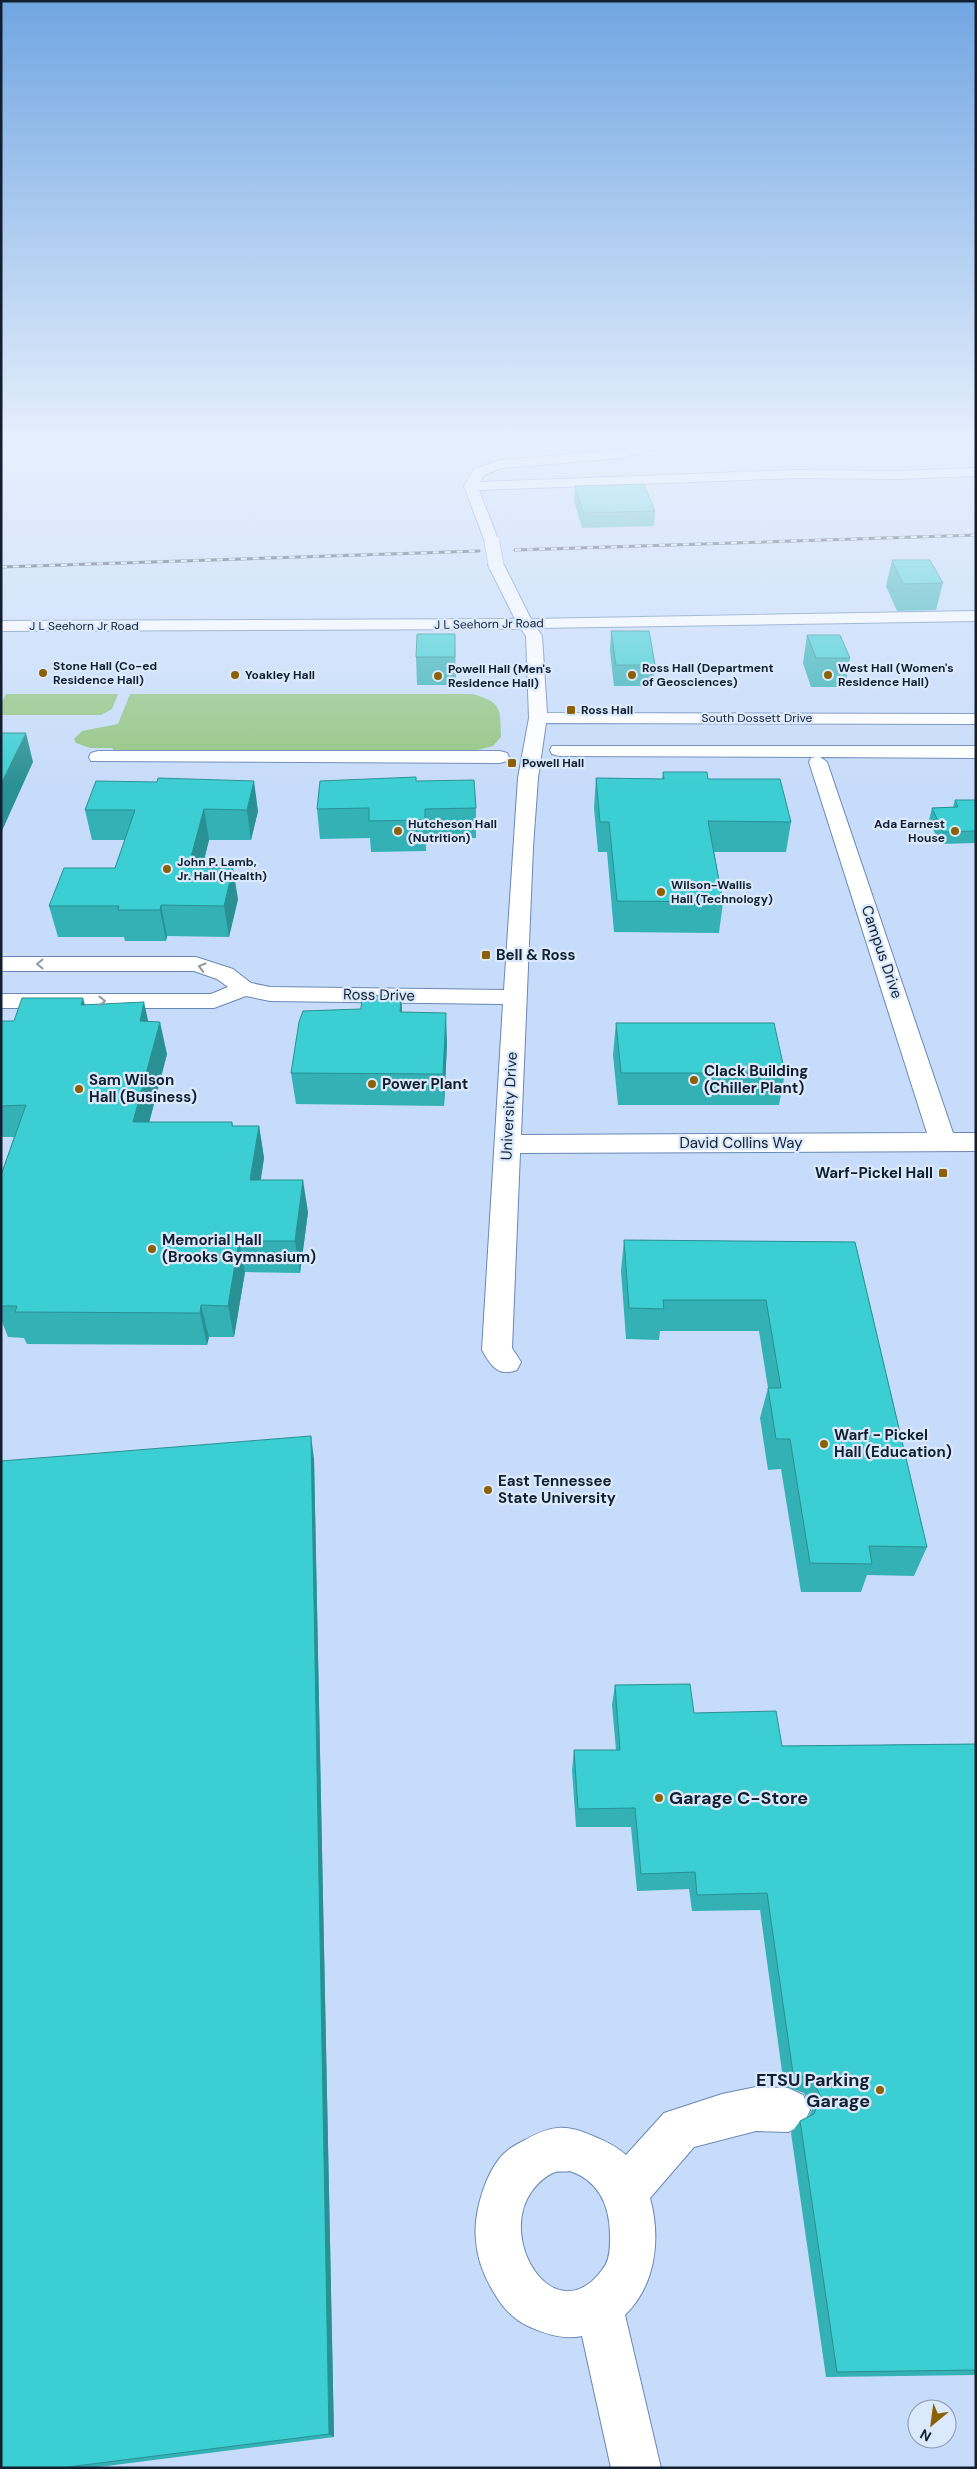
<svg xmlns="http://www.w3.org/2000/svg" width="977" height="2469" font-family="'DM Sans',sans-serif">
	<rect width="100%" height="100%" fill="#c7dcfa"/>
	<path fill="#94c582" d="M 6,694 L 118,694 L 112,709 L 101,715 L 1,715 L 1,704 Z
		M 130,694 L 473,694 C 503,703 500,709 501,737 L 493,746 L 470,752 L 115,752 L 112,748 L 90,748 L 76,743 L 74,739 L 82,731 L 118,724 Z"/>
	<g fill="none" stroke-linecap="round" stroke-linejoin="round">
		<g stroke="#6988b6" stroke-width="2">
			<path id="minor" d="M 651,442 L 672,442 L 671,445 L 621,458 L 502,468 L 484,475 L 480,482 L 796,470 L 899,471 L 976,468 L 976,476 L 899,479 L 796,478 L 479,490 L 499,542 L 492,546 L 485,542 L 464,486 L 474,469 L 500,460 L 621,450 Z
				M 496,560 L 504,565 L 531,619 L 976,611 L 976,621 L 537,628 L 542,636 L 547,713 L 976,714 L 976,724 L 546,723 L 538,778 L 533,847 L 521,1135 L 927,1133 L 809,762 L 811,758 L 816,757 L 559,756 L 552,754 L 550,750 L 552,746 L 976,746 L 976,758 L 820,757 L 827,762 L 953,1133 L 976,1133 L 976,1151 L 520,1153 L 512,1348 L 521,1362 L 517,1370 C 498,1377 491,1366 482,1350 L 503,1004 L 270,1001 L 246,996 L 214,1008 L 1,1008 L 1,994 L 211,994 L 228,987 L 217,979 L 194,971 L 1,971 L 1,957 L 196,957 L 233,969 L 251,983 L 270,987 L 504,990 L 518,778 L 529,718 L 526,636 L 521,629 L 1,631 L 1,621 L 515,619 L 488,565 Z
				M 98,751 L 500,751 L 507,753 L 509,757 L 507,761 L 500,763 L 91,761 L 89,757 L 91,753 Z
				M 756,2087 L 788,2088 L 803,2095 L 810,2110 L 803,2125 L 788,2132 L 756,2131 L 694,2147 L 650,2198 C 661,2238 656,2285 625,2315 L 661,2468 L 611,2468 L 582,2336 C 564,2340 546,2334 530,2327 C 513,2320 502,2307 493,2291 C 484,2276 477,2258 476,2240 C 473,2214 486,2167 508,2150 C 513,2146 519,2143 525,2140 C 551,2125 566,2124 593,2136 C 605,2141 616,2146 626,2155 L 664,2113 L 722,2094 ZM 570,2171 C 602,2182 611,2210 610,2241 C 610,2251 609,2262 602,2270 C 555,2333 496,2240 532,2191 C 538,2183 545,2176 555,2172 C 559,2171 565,2172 570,2171 Z"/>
		</g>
		<use href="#minor" fill="#fff" fill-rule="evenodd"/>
		<g stroke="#243245" stroke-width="3">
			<path id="rail" d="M 515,550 L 976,535
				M 1,567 L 479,551"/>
		</g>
		<use href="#rail" stroke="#dbe9fd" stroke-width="2" stroke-dasharray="6" stroke-linecap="butt"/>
		<g stroke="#6988b6" stroke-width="16" stroke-linecap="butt">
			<path id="minor-bridge" d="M 492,542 L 496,565"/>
		</g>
		<use href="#minor-bridge" stroke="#fff" stroke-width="15"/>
	</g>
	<path fill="#33b1b5" d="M 575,486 L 655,511 L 654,526 L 582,528 L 574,501 Z
		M 892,560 L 943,583 L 936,610 L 897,611 L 886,586 Z
		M 611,631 L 655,665 L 653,686 L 614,686 L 610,651 Z
		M 455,634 L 456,685 L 417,685 L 416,657 Z
		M 807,635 L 850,658 L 845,687 L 811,687 L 803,663 Z
		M 663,772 L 708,779 L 791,822 L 786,852 L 714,852 L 723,902 L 719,933 L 614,932 L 607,852 L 598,852 L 594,808 L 596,778 L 662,779 Z
		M 96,781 L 258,811 L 251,840 L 209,840 L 202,868 L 238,899 L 229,937 L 167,936 L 166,941 L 125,941 L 124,937 L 58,937 L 49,906 L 115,868 L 125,840 L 92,840 L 85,810 Z
		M 416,781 L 476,808 L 476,838 L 426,839 L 426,851 L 371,852 L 370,838 L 320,839 L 317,809 Z
		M 955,800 L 976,800 L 976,843 L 940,844 L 929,820 L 932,808 L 953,807 Z
		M 401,996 L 402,1012 L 447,1044 L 444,1106 L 296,1104 L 291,1073 L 361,1009 Z
		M 85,1005 L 149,1021 L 167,1054 L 149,1122 L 232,1122 L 233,1126 L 259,1126 L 264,1158 L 261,1180 L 308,1212 L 300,1273 L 245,1272 L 234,1337 L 209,1337 L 207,1345 L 27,1344 L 24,1338 L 8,1337 L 2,1322 L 1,1322 L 1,1175 L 14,1137 L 1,1137 L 1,1021 L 14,1021 Z
		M 616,1023 L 785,1073 L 779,1105 L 618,1105 L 613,1055 Z
		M 624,1240 L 855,1242 L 927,1547 L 914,1576 L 867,1575 L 861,1592 L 801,1592 L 781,1469 L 768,1470 L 760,1418 L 768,1388 L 759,1331 L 660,1331 L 659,1340 L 626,1339 L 621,1271 Z
		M 314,1459 L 334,2437 L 91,2468 L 1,2468 Z
		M 615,1685 L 782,1746 L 976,1744 L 976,2375 L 826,2377 L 791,2133 L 800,2121 L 809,2116 L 812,2109 L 804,2093 L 784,2086 L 760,1910 L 692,1911 L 689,1889 L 637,1891 L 631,1827 L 576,1827 L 572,1770 L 574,1750 L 616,1750 L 612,1705 Z"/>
	<path fill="#299093" d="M 26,733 L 33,762 L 1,833 L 1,784 Z
		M 254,781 L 258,811 L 251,840 L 247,810 Z
		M 204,809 L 209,840 L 194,899 L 188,868 Z
		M 233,868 L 238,899 L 229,937 L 224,906 Z
		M 161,905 L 167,936 L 166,941 L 160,910 Z
		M 401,996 L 403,1027 L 400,1012 Z
		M 83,998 L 92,1029 L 81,1005 Z
		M 144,1002 L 151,1034 L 140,1021 Z
		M 446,1013 L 447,1044 L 444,1106 L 443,1074 Z
		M 160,1022 L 167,1054 L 141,1154 L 133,1122 Z
		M 259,1126 L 264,1158 L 255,1211 L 250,1180 Z
		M 303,1180 L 308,1212 L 300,1273 L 295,1241 Z
		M 239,1241 L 245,1272 L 234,1337 L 228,1306 Z
		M 201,1305 L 209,1337 L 207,1345 L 200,1313 Z
		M 311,1436 L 314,1459 L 334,2437 L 329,2434 Z"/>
	<path fill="#3bced2" stroke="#299093" d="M 644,484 L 655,511 L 583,513 L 575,486 Z
		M 892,560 L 930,560 L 943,583 L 903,584 Z
		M 611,631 L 649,631 L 655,665 L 616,665 Z
		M 417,634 L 455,634 L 455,657 L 416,657 Z
		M 807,635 L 840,635 L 850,658 L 816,658 Z
		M 1,733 L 26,733 L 1,784 Z
		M 663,772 L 707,772 L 708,779 L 780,779 L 791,822 L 708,821 L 723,902 L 617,901 L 609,822 L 600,822 L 596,778 L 664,779 Z
		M 416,777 L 416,781 L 474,780 L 476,808 L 425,809 L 425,820 L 369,821 L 369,808 L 317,809 L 320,781 Z
		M 158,778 L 254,781 L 247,810 L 204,809 L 188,868 L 233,868 L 224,906 L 161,905 L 160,910 L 118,910 L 119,906 L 49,906 L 64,868 L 115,868 L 135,810 L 85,810 L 96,781 L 157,782 Z
		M 955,800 L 976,800 L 976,831 L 943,832 L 932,808 L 958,807 Z
		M 362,995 L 401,996 L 400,1012 L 446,1013 L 443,1074 L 291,1073 L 299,1022 L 303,1011 L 361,1009 Z
		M 22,998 L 83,998 L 81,1005 L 144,1002 L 140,1021 L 160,1022 L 133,1122 L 232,1122 L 232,1126 L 259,1126 L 250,1180 L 303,1180 L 295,1241 L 239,1241 L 228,1306 L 201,1305 L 200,1313 L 15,1312 L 17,1306 L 1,1306 L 1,1175 L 26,1105 L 1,1106 L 1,1021 L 14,1021 Z
		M 616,1023 L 774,1023 L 785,1073 L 621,1073 Z
		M 624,1240 L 855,1242 L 927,1547 L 869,1546 L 872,1564 L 810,1563 L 790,1439 L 776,1439 L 768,1388 L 781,1388 L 766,1300 L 663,1300 L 664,1309 L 629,1308 Z
		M 311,1436 L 329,2434 L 60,2468 L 1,2468 L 1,1461 Z
		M 690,1684 L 694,1713 L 776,1711 L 782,1746 L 976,1744 L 976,2370 L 837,2372 L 800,2121 L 814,2114 L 821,2097 L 813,2080 L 793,2073 L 767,1893 L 697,1895 L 695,1872 L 641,1874 L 635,1808 L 578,1809 L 574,1750 L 620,1750 L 615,1685 Z"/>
	<defs><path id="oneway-chevron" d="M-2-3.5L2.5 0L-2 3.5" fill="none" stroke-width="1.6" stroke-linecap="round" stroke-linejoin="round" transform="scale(1.25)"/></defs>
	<g stroke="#949aa2">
		<use href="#oneway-chevron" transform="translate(40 964) rotate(-180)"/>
		<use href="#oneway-chevron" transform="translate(202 967) rotate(-164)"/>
		<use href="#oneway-chevron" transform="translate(102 1001)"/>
	</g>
	<linearGradient id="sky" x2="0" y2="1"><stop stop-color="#71a6e2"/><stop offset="0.56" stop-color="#e6effd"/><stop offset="1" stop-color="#e6effd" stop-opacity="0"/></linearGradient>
	<rect width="977" height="788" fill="url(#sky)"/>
	<g fill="#8c6105" stroke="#dbe9fd" stroke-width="2">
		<circle cx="43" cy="673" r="5"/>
		<circle cx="235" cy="675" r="5"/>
		<circle cx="632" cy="675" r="5"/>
		<circle cx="828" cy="675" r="5"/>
		<circle cx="438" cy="676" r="5"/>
		<rect x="566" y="705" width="10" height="10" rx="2.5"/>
		<rect x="507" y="758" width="10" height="10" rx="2.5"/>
		<circle cx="398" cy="831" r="5"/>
		<circle cx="955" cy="831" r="5"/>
		<circle cx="167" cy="869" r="5"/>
		<circle cx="661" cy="892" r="5"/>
		<rect x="481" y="950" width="10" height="10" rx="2.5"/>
		<circle cx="694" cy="1080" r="5"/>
		<circle cx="372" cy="1084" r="5"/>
		<circle cx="79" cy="1089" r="5"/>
		<rect x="938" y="1168" width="10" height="10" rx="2.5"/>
		<circle cx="152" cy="1249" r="5"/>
		<circle cx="824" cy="1444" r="5"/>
		<circle cx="488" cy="1490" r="5"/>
		<circle cx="659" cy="1798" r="5"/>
		<circle cx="880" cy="2090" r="5"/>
	</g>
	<g text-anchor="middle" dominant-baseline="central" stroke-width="4.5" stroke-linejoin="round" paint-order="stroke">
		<g font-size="12" fill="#121f31" stroke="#dbe9fd">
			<text transform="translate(489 624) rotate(-1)">J L Seehorn Jr Road</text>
			<text x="84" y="626">J L Seehorn Jr Road</text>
			<text x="757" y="718">South Dossett Drive</text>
		</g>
		<g font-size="12" font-weight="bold" fill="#121f31" stroke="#dbe9fd" text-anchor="start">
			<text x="53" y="666">Stone Hall (Co-ed<tspan x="53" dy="14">Residence Hall)</tspan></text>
			<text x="642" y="668">Ross Hall (Department<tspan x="642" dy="14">of Geosciences)</tspan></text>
			<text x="838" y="668">West Hall (Women's<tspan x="838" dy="14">Residence Hall)</tspan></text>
			<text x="448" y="669">Powell Hall (Men's<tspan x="448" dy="14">Residence Hall)</tspan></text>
			<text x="245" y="675">Yoakley Hall</text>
			<text x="581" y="710">Ross Hall</text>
			<text x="522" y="763">Powell Hall</text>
			<text x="408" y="824">Hutcheson Hall<tspan x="408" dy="14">(Nutrition)</tspan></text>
			<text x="945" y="824" text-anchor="end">Ada Earnest<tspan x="945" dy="14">House</tspan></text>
			<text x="177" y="862">John P. Lamb,<tspan x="177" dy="14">Jr. Hall (Health)</tspan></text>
			<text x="671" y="885">Wilson-Wallis<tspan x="671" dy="14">Hall (Technology)</tspan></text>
		</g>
		<g font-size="15" fill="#121f31" stroke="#dbe9fd">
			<text transform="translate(882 952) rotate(71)">Campus Drive</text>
			<text transform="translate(379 995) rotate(1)">Ross Drive</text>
			<text transform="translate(509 1106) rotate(-87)">University Drive</text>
			<text x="741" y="1143">David Collins Way</text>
		</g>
		<g font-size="15" font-weight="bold" fill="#121f31" stroke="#dbe9fd" text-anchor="start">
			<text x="496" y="955">Bell &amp; Ross</text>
			<text x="704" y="1071">Clack Building<tspan x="704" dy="17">(Chiller Plant)</tspan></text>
			<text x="89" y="1080">Sam Wilson<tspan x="89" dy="17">Hall (Business)</tspan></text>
			<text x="382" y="1084">Power Plant</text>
			<text x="933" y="1173" text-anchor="end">Warf-Pickel Hall</text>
			<text x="162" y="1240">Memorial Hall<tspan x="162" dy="17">(Brooks Gymnasium)</tspan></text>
			<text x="834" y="1435">Warf - Pickel<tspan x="834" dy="17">Hall (Education)</tspan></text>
			<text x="498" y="1481">East Tennessee<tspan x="498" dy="17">State University</tspan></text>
		</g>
		<g font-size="18" font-weight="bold" fill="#121f31" stroke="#dbe9fd" text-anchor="start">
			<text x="669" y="1798">Garage C-Store</text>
			<text x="870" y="2080" text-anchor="end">ETSU Parking<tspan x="870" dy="21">Garage</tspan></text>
		</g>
	</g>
	<rect width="977" height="2469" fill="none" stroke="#121f31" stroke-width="5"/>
	<g transform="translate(932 2424) rotate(209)"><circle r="24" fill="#dbe9fd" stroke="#8b98ab"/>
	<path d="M0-4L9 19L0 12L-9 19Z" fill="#8c6105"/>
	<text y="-8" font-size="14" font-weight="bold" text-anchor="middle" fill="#121f31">N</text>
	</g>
</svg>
